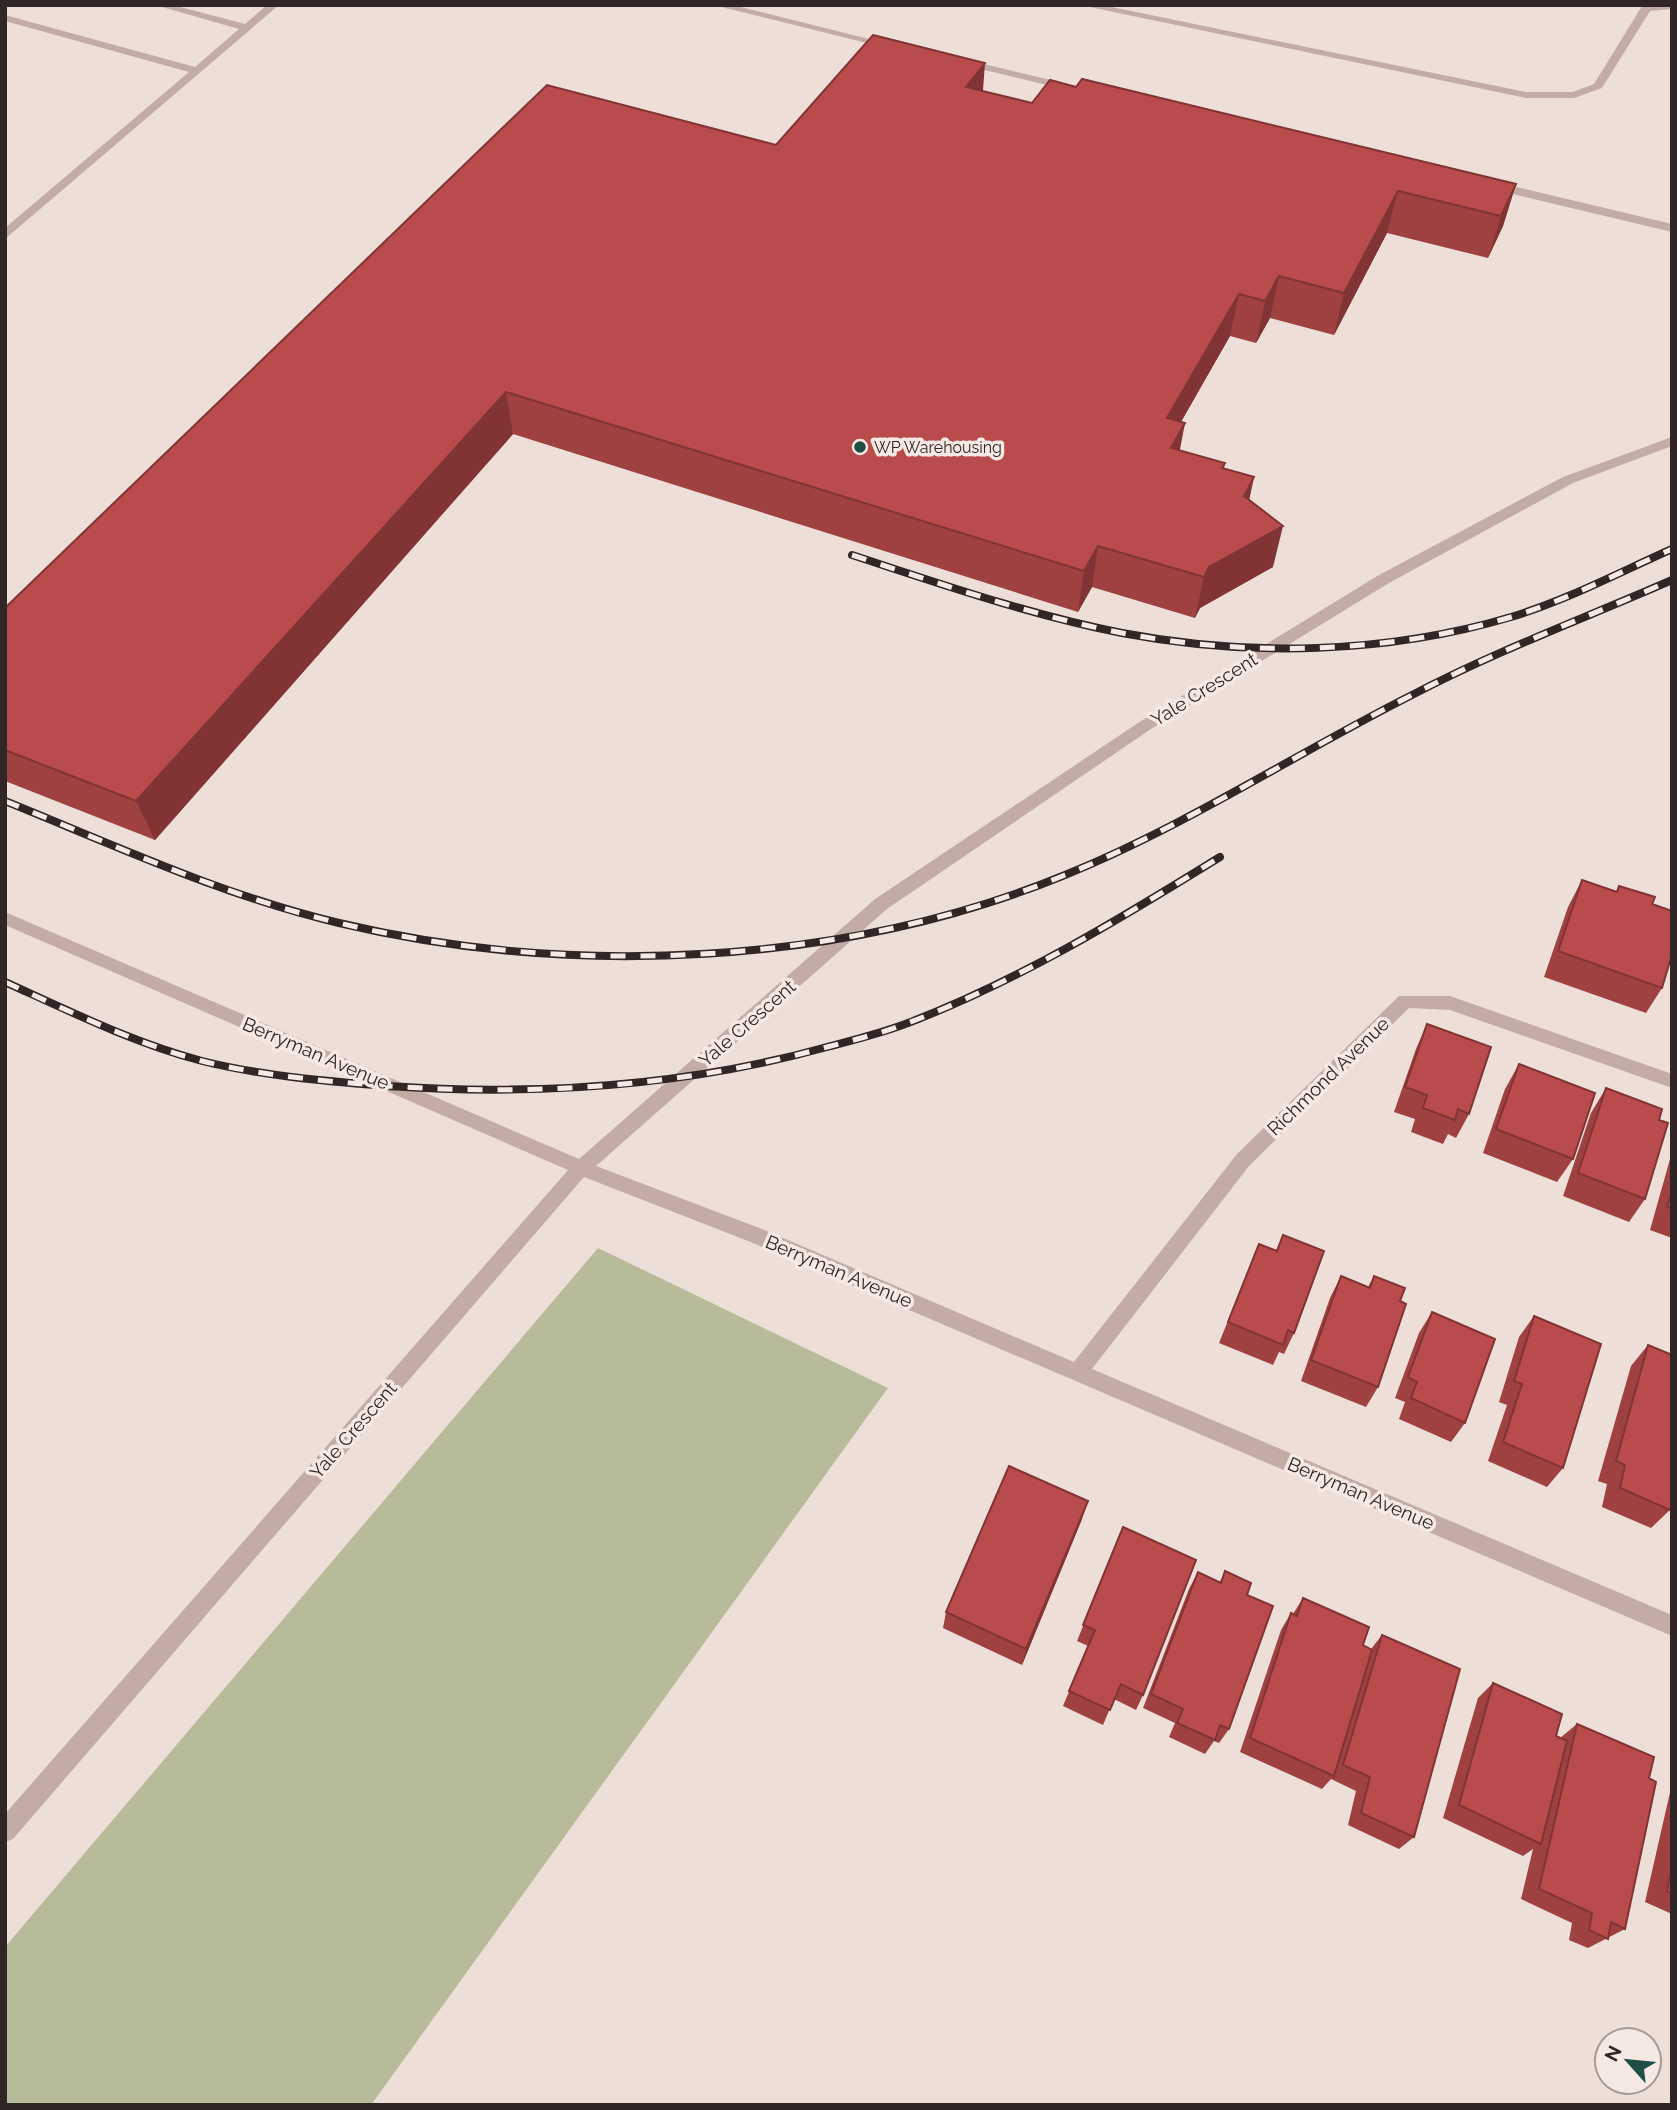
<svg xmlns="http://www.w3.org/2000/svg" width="1677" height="2110" font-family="Raleway,sans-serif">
	<rect width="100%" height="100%" fill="#eeded8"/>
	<path fill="#b8bb9a" d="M 598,1248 L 888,1388 L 371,2105 L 5,2105 L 5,1947 Z"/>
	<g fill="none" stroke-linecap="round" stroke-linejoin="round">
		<path fill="#c4aca6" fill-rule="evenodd" d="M 155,5 L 173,5 L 245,24 L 267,5 L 279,5 L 5,239 L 5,228 L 189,72 L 5,21 L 5,15 L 195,67 L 239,29 Z
			M 713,5 L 733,5 L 897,46 L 891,49 Z
			M 1080,5 L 1102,5 L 1526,92 L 1573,92 L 1594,84 L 1642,6 L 1672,5 L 1672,9 L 1650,11 L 1602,88 L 1574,98 L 1526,98 Z
			M 963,59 L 1076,86 L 1078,88 L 1072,91 L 959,64 L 959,60 Z
			M 1491,181 L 1672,224 L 1672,232 L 1487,188 L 1487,182 Z"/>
		<path fill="#c4aca6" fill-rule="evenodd" d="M 1672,437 L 1672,446 L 1573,483 L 1389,583 L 1151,729 L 887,909 L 596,1166 L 762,1229 L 1074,1362 L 1237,1154 L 1399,996 L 1450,996 L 1672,1074 L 1672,1088 L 1450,1010 L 1409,1008 L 1249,1166 L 1092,1369 L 1672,1615 L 1672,1636 L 748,1241 L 584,1177 L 13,1839 L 5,1842 L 5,1814 L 568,1170 L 5,925 L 5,912 L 579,1159 L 875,899 L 1141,721 L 1379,575 L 1563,477 Z"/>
		<g stroke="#312626" stroke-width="8">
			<path id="rail" d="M 852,555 C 941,584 1030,615 1122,633 C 1249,657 1387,654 1511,617 C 1567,600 1618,573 1672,549
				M 5,801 C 114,845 224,896 339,923 C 571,978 843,966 1065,875 C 1186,826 1295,754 1412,695 C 1496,651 1585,618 1672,580
				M 5,982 C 69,1011 134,1043 202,1061 C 263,1076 324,1081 387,1086 C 536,1096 683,1087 827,1047 C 854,1040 882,1033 908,1023 C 1018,981 1120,919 1220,857"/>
		</g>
		<use href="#rail" stroke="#f6e9e4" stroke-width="5" stroke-dasharray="15" stroke-linecap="butt"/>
	</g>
	<path fill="#9f4041" d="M 1076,87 L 1516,184 L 1503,226 L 1488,258 L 1387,233 L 1334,335 L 1270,318 L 1256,343 L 1230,336 L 1181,422 L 1180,450 L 1225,463 L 1224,468 L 1254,477 L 1249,500 L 1273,567 L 1200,608 L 1195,618 L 1092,587 L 1078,612 L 513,434 L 155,840 L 5,781 L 5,608 L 776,145 L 983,91 L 1032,103 Z
		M 1582,880 L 1616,892 L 1619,886 L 1652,904 L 1662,988 L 1646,1013 L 1544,977 L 1568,907 Z
		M 1427,1024 L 1469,1114 L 1456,1138 L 1448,1134 L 1443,1144 L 1411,1132 L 1415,1119 L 1394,1112 L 1416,1049 Z
		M 1519,1064 L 1573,1159 L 1557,1182 L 1483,1153 L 1505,1089 Z
		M 1606,1088 L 1659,1120 L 1645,1199 L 1629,1222 L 1563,1196 L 1591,1113 Z
		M 1672,1152 L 1672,1238 L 1650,1230 Z
		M 1283,1235 L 1294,1333 L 1284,1354 L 1279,1352 L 1273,1365 L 1219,1343 L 1259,1244 L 1276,1251 Z
		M 1341,1276 L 1368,1287 L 1374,1276 L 1400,1301 L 1378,1387 L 1366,1407 L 1301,1381 L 1330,1298 Z
		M 1432,1312 L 1465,1423 L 1451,1442 L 1399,1419 L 1405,1402 L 1395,1398 L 1419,1333 Z
		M 1534,1316 L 1563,1468 L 1547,1487 L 1488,1461 L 1507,1405 L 1499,1402 L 1519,1337 Z
		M 1648,1345 L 1672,1355 L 1672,1508 L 1651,1528 L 1602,1507 L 1607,1484 L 1598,1481 L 1631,1366 Z
		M 1082,1519 L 1022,1665 L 943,1628 L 946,1612 Z
		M 1123,1527 L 1143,1695 L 1136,1710 L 1114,1699 L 1103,1725 L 1063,1706 L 1088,1646 L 1077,1641 Z
		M 1225,1571 L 1247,1595 L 1229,1729 L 1219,1743 L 1214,1741 L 1205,1754 L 1169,1737 L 1175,1723 L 1143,1708 L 1189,1589 L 1198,1572 L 1220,1582 Z
		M 1303,1598 L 1363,1645 L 1371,1649 L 1382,1635 L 1414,1837 L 1399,1849 L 1348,1825 L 1356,1791 L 1331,1779 L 1322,1789 L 1240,1752 L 1281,1630 L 1291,1613 L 1293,1614 Z
		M 1493,1683 L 1556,1736 L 1560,1738 L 1577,1724 L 1649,1778 L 1625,1929 L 1588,1948 L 1569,1940 L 1572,1923 L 1521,1899 L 1533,1849 L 1523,1856 L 1443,1818 L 1478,1698 Z
		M 1672,1787 L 1672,1914 L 1645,1902 L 1671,1788 Z"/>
	<path fill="#823435" d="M 985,63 L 982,104 L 966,87 Z
		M 1516,184 L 1503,226 L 1488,258 L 1501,216 Z
		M 1398,191 L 1387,233 L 1334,335 L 1344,293 Z
		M 1279,276 L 1270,318 L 1256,343 L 1265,301 Z
		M 1239,294 L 1230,336 L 1159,460 L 1167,418 Z
		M 506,392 L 513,434 L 155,840 L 136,801 Z
		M 1185,423 L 1177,465 L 1171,448 Z
		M 1254,477 L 1245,519 L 1244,496 Z
		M 1283,526 L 1273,567 L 1200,608 L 1195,618 L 1204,577 L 1209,567 Z
		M 1098,546 L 1092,587 L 1078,612 L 1084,571 Z
		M 1088,1501 L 1082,1519 L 1022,1665 L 1026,1649 Z"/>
	<path fill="#b94b4c" stroke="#823435" stroke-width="2" d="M 873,35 L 985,63 L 966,87 L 1032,103 L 1050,80 L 1076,87 L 1082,79 L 1516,184 L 1501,216 L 1398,191 L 1344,293 L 1279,276 L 1265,301 L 1239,294 L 1167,418 L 1185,423 L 1171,448 L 1225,463 L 1222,468 L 1254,477 L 1244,496 L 1283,526 L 1209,567 L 1204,577 L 1098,546 L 1084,571 L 506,392 L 136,801 L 5,750 L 5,608 L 547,85 L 776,145 Z
		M 1582,880 L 1617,892 L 1619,886 L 1655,897 L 1652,904 L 1672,911 L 1672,954 L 1662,988 L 1558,951 Z
		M 1427,1024 L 1491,1047 L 1469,1114 L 1458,1109 L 1455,1120 L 1423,1108 L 1427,1095 L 1405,1087 Z
		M 1519,1064 L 1595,1093 L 1573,1159 L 1496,1129 Z
		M 1606,1088 L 1662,1109 L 1659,1120 L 1668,1123 L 1645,1199 L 1578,1173 Z
		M 1672,1191 L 1672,1208 L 1667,1207 Z
		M 1283,1235 L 1324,1251 L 1294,1333 L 1288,1330 L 1283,1345 L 1228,1322 L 1259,1244 L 1277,1251 Z
		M 1341,1276 L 1370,1288 L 1374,1276 L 1405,1288 L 1400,1301 L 1406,1304 L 1378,1387 L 1311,1360 Z
		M 1432,1312 L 1495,1339 L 1465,1423 L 1411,1398 L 1417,1382 L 1408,1377 Z
		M 1534,1316 L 1601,1344 L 1563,1468 L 1503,1442 L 1522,1384 L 1514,1381 Z
		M 1648,1345 L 1672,1355 L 1672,1505 L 1670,1510 L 1620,1488 L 1625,1465 L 1616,1461 Z
		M 1009,1466 L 1088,1501 L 1026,1649 L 946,1612 Z
		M 1123,1527 L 1196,1560 L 1143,1695 L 1121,1684 L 1110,1710 L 1069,1691 L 1095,1630 L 1083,1625 Z
		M 1225,1571 L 1251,1583 L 1247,1595 L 1273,1606 L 1229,1729 L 1220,1725 L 1215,1740 L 1177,1723 L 1183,1709 L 1151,1694 L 1198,1572 L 1221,1583 Z
		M 1303,1598 L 1369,1627 L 1363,1645 L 1372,1650 L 1334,1776 L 1250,1738 L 1291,1613 L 1297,1616 Z
		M 1382,1635 L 1460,1669 L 1414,1837 L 1361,1813 L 1370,1777 L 1343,1765 Z
		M 1493,1683 L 1562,1714 L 1556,1736 L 1567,1741 L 1541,1844 L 1459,1805 Z
		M 1577,1724 L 1654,1757 L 1649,1778 L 1656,1782 L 1625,1929 L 1611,1922 L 1608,1939 L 1589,1930 L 1592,1913 L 1539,1889 Z
		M 1672,1867 L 1672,1894 L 1667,1891 Z"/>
	<circle fill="#204e45" stroke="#f6e9e4" stroke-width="2.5" cx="860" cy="447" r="7"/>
	<g text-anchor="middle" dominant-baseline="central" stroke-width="7" stroke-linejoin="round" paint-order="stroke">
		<g font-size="16" fill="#312626" stroke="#f6e9e4" text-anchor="start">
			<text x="874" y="447">WP Warehousing</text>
		</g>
		<g font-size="19" fill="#312626" stroke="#f6e9e4">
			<text transform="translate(1204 689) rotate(-32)">Yale Crescent</text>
			<text transform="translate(747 1023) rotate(-41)">Yale Crescent</text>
			<text transform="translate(316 1053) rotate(23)">Berryman Avenue</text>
			<text transform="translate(1328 1076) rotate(-44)">Richmond Avenue</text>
			<text transform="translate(839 1271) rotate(23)">Berryman Avenue</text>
			<text transform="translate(353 1430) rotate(-49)">Yale Crescent</text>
			<text transform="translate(1361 1493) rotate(23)">Berryman Avenue</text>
		</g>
	</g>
	<rect width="1677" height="2110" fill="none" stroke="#312626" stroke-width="14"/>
	<g transform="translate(1628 2061) rotate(297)"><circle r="33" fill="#f6e9e4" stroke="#a79b98" stroke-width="2"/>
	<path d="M0-5L12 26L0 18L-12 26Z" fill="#204e45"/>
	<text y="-10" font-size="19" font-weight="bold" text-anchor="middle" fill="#312626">N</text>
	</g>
</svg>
